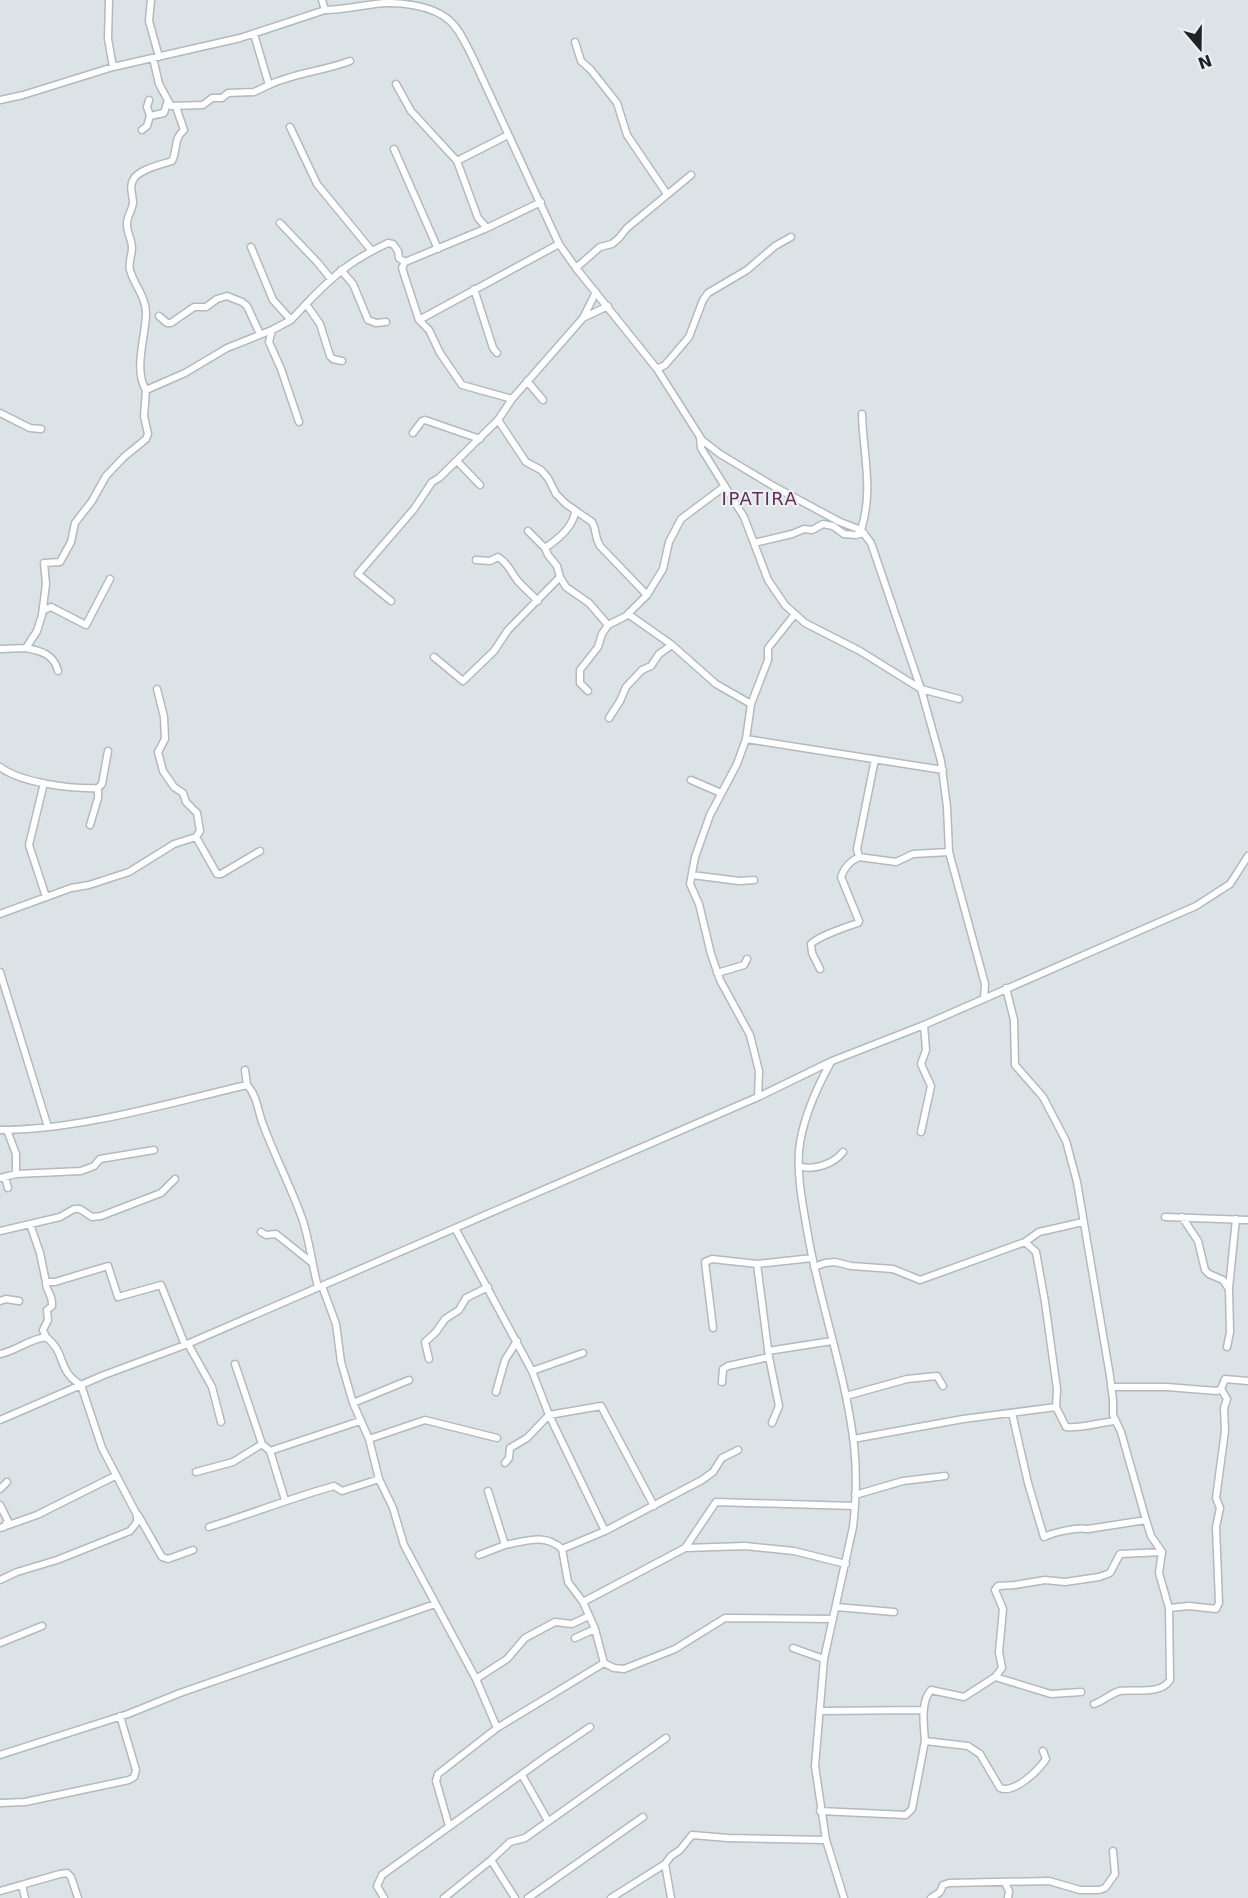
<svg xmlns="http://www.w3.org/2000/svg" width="1248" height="1898" font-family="'DejaVu Sans',sans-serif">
	<rect width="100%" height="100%" fill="#dbe3e6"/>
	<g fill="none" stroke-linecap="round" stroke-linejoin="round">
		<g stroke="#b2babd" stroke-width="9">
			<path id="minor" d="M 109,0 L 108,39 L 113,67
				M 151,0 L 149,21 L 159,57
				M 322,0 L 325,10
				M 254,34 L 269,85 C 294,73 324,71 350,61
				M 575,42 L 581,61 L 591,70 L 617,103 L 627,135 L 667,194
				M 153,58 L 159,84 L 171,106 L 203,105 L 212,98 L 222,98 L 228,93 L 254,92 L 269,85
				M 396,84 L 411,111 L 457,161 L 478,218 L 487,228
				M 0,100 L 23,95 L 113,67 L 240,38 L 325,10 C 342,10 358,6 375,4 C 397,1 433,5 450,21 C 460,30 465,43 472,56 L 559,244 L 576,268 L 657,369 L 702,440 L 720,454 L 775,487 L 840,522 L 861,530 L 871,543 L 921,689 L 941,761 L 947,807 L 949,852 L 985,984 L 984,998
				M 149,100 L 147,107 L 150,116 L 164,113 L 167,103
				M 290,127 L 317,184 L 371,250
				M 142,130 L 147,126 L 150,116
				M 394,149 L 438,249
				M 457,161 L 508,135
				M 280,223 L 318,263 L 331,279
				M 251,247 L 273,300 L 291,320
				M 405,262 L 402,268 L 419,320 L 559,244
				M 576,268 L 600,247 L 612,244 L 619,238 L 627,228 L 691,175
				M 341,270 L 353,284 L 368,320 L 376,323 L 386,322
				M 474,289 L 493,348 L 497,353
				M 159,316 L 167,323 L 171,323 L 194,307 L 206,307 L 217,299 L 227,296 L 242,302 L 247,306 L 260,334
				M 583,318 L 596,292
				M 419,320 L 429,330 L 440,353 L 462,385 L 512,399
				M 272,330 L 269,342 L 281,369 L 299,422
				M 342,361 L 333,359 L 330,356 L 320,324 L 306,304 C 334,275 351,260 388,243 L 393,244 L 398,251 L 399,258 L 405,262 L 487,228 L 541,202
				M 657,369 L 665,365 L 689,337 L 703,300 L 708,293 L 747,270 L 775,246 L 791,237
				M 527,381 L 543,400
				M 146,390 C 133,370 146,335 146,313 C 146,297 134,285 130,270 C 128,263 132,255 132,248 C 132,240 127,233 127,225 C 126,218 132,211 133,203 C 133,194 128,186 135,177 C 144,168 160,165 172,161 C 178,149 173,139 184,130 L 176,107
				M 0,413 L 30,428 L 41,429
				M 498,420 L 526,462 L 541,470 L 548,478 L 556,494 L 566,504 L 592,522 C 597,530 594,536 600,546 L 647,595
				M 413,433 L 422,421 L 425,420 L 480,439
				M 700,438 L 701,448 L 744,517 L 768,580 L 785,605 L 805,623 L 860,651 L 921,689 L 959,699
				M 457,461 L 480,485
				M 861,530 C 874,489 863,455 862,414
				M 528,531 L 545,548 L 548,555 L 557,566 L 560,577 L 566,587 L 589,603 L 608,625
				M 754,543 L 792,534 L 804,529 L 812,530 L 823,524 L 833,526 L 844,534 L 856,535 L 864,533
				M 545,548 C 557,540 574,526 575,511
				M 476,560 L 490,561 L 498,557 C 509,564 510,571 517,580 C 523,587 531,594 538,601
				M 391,601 L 358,574 L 414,509 L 432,482 L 439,478 L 498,420 L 512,399 L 583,318 L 608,306
				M 42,614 L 44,610 L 51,607 L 86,625 L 110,579
				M 628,614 L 672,645 L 716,684 L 751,704
				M 26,648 C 41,651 54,654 58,671
				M 0,649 L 26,648 L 37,631 L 42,615 L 46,584 L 44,563 L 60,562 L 71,542 L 75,523 L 92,501 L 106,476 L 124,457 L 146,439 L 148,434 L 144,416 L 146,390 L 185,373 L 227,348 L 272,330 L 291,320 L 306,304
				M 434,657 L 463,681 L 494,651 L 508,630 L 560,577
				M 588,691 L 580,683 L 580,670 L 598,647 L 602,634 L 608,625 L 626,616 L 647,595 L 663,569 L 669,542 L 681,519 L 725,486
				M 609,718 L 620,701 L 626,687 L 642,670 L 651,666 L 659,654 L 672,645
				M 746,739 L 943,770
				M 0,767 C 21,783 71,789 98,788 L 102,784 L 108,751
				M 691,780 L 721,793
				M 44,783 L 29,845 L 46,897
				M 90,825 L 98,798 L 98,788
				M 196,837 L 217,874 L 221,874 L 260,851
				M 859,857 L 896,862 L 913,854 L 949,852
				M 692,875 L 739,881 L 754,880
				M 0,914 L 71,888 L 89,885 L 129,872 L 174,844 L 196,837 L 200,831 L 197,813 L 186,802 L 183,793 L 174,787 L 163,771 L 158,752 L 165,739 L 164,717 L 157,689
				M 820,969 L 812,953 L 811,944 C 817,937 848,926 858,923 L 859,921 L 841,877 C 844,868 850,861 859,857 L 857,849 L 875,759
				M 0,972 L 48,1127
				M 717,973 L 744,965 L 747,959
				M 1006,988 L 1014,1020 L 1015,1065 L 1043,1097 L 1066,1141 L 1077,1182 L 1110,1376 L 1113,1400 L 1113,1415 L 1121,1432 L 1146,1520 L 1088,1529 C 1077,1527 1055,1532 1044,1537 L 1028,1483 L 1012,1413
				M 831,1062 C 816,1089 802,1119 799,1151 C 797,1181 804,1211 809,1241 C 822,1310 846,1376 854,1445 C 857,1472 856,1501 853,1527 L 824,1659 L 815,1766 L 826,1840 L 844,1898
				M 247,1085 C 258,1096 258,1114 264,1127 C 276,1159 292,1189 303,1221 C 310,1243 312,1265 318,1287
				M 758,1097 L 759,1071 L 750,1035 L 720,980 L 711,954 L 699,904 L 690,884 L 695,857 L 710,815 L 737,764 L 746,739 L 751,704 L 768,660 L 768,648 L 795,614
				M 0,1130 C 80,1130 169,1103 247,1085 L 245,1070
				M 921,1132 L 931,1086 L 921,1064 L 926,1050 L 924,1025
				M 799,1166 C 813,1171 834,1164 843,1152
				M 16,1174 L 81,1171 L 94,1166 L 100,1159 L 154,1150
				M 5,1177 L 8,1188
				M 0,1178 L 16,1174 L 16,1154 L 7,1130
				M 1165,1217 L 1248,1220
				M 1182,1217 L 1198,1241 L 1205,1270 L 1209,1274 L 1223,1280 L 1229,1289 L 1230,1332 L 1227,1347
				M 30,1224 L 40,1253 L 46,1282 L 55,1282 L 108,1266 L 118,1297 L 161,1285 L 185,1345
				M 455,1228 L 532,1371 L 549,1415 L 605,1531 L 562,1549 L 568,1582 L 583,1602 L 685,1548 L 745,1546 L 794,1551 L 846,1564
				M 0,1231 L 60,1217 L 74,1209 L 80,1209 L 92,1217 L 101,1216 L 161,1193 L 175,1179
				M 261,1232 L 266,1235 L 276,1234 L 311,1262
				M 1025,1242 L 1036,1252 L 1045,1302 L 1057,1389 L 1056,1407
				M 814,1267 L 825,1263 L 835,1262 L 851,1266 L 893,1269 L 920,1280 L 1025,1242 L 1039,1232 L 1083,1222
				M 46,1282 C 45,1291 53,1293 52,1306 L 47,1310 L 48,1320 L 43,1330 L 46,1337
				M 322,1286 L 336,1324 L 341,1362 L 353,1403 L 369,1439 L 379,1479 L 393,1508 L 404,1545 L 476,1679 L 497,1728
				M 1229,1288 L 1236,1219
				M 0,1301 L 6,1299 L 19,1301
				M 713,1328 L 705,1262 L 712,1259 L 757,1264 L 812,1258
				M 188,1344 L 212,1387 L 221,1422
				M 768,1351 L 832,1341
				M 0,1354 C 16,1351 29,1339 46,1337 C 67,1353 56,1370 81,1385 L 102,1448 L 137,1515 L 137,1522 L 130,1531 L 57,1560 L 17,1572 L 0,1580
				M 769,1357 L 779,1406 L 772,1423
				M 429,1359 L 425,1342 L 436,1332 L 445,1319 L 459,1310 L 466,1298 L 488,1287
				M 235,1364 L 262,1444
				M 532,1371 L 583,1353
				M 722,1382 L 723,1369 L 728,1366 L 769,1357 L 757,1264
				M 1111,1387 L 1167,1387 L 1217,1391 L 1221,1389 L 1225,1379 L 1248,1381
				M 496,1392 L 505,1360 L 517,1341
				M 846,1396 L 907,1379 L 937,1376 L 943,1386
				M 353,1403 L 409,1380
				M 0,1420 L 104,1375 L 185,1345 L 758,1097 L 832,1061 L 924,1025 L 1196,906 L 1230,884 L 1248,856
				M 369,1439 L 425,1420 L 497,1438
				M 853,1439 L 963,1419 L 1056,1407 L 1066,1427 C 1079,1429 1101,1422 1116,1421
				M 270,1451 L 360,1421
				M 505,1463 L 509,1458 L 510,1448 L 527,1438 L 549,1415 L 601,1406 L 654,1506
				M 196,1472 L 233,1462 L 262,1444 L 270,1451 L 285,1500
				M 0,1489 L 7,1482
				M 488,1491 L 505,1545 C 526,1541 545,1533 562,1549
				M 855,1495 L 903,1481 L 945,1476
				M 0,1505 L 8,1521 L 4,1527
				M 138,1515 L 162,1557 L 168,1559 L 193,1550
				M 209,1527 C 251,1514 291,1498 334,1486 L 342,1491 L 379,1479
				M 0,1528 L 37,1515 L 115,1476
				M 605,1531 L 702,1480 L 713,1472 L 722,1458 L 738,1450
				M 685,1548 L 716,1502 L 855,1506
				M 479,1555 L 505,1545
				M 836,1607 L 894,1612
				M 1169,1608 L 1189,1606 L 1216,1609 L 1219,1603 L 1216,1527 L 1220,1508 L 1216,1498 L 1225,1431 L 1224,1408 L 1227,1399 L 1221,1389
				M 595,1629 L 604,1663 L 614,1668 L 624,1669 L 675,1649 L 725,1618 L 833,1619
				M 575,1638 L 595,1629 L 583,1602
				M 0,1643 L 42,1626
				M 793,1648 L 824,1659
				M 995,1677 L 1051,1694 L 1081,1692
				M 476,1679 L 507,1659 L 525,1638 L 555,1622 L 572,1624 L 589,1616
				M 1094,1704 C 1104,1701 1111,1693 1120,1691 C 1135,1689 1161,1695 1170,1680 L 1169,1608 L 1159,1573 L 1162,1552 L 1151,1536 L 1146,1520
				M 820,1711 L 924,1710
				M 1043,1751 L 1046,1759 C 1038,1771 1014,1794 1000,1788 L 980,1754 L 968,1746 L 925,1741 C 924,1726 920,1702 931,1690 L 964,1697 L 995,1677 L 1002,1668 L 999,1652 L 1003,1609 L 995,1590 L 998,1586 L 1015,1585 L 1045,1580 L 1065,1582 L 1099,1577 L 1110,1573 L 1120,1554 L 1162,1552
				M 0,1755 L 128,1714 L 180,1693 L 435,1604
				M 522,1775 L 548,1821
				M 0,1803 L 25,1802 L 129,1780 L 134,1777 L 136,1770 L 120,1716
				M 820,1811 L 906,1815 L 912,1809 L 925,1741
				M 449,1826 L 436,1781 L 438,1774 L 497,1728 L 604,1663
				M 491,1860 L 515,1898
				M 665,1864 L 671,1898
				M 1005,1883 L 1009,1891 L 1008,1898
				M 22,1885 L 25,1898
				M 0,1891 L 60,1874 L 67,1873 L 71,1877 L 78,1898
				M 384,1898 L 377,1886 L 382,1875 L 547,1756 L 590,1727
				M 444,1898 L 491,1860 L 510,1842 L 525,1838 L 666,1738
				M 528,1898 L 643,1817
				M 611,1898 L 665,1864 L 671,1856 L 680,1850 L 692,1835 L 728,1838 L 826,1840
				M 931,1898 L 940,1892 L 943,1885 L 949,1883 L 1049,1881 L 1080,1890 L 1099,1890 L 1105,1888 L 1115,1874 L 1113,1851"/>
		</g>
		<use href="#minor" stroke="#fff" stroke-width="6"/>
	</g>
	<g text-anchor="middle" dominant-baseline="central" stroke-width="4.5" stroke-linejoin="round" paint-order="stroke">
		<g font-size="18" letter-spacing="1.5" fill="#672c55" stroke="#e8f0f3">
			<text x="760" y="498">IPATIRA</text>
		</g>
	</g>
	<g transform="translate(1200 48) rotate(160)" stroke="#e8f0f3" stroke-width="4.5" paint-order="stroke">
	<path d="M0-4.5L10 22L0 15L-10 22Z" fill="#202324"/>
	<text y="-9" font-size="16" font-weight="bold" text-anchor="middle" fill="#202324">N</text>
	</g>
</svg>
